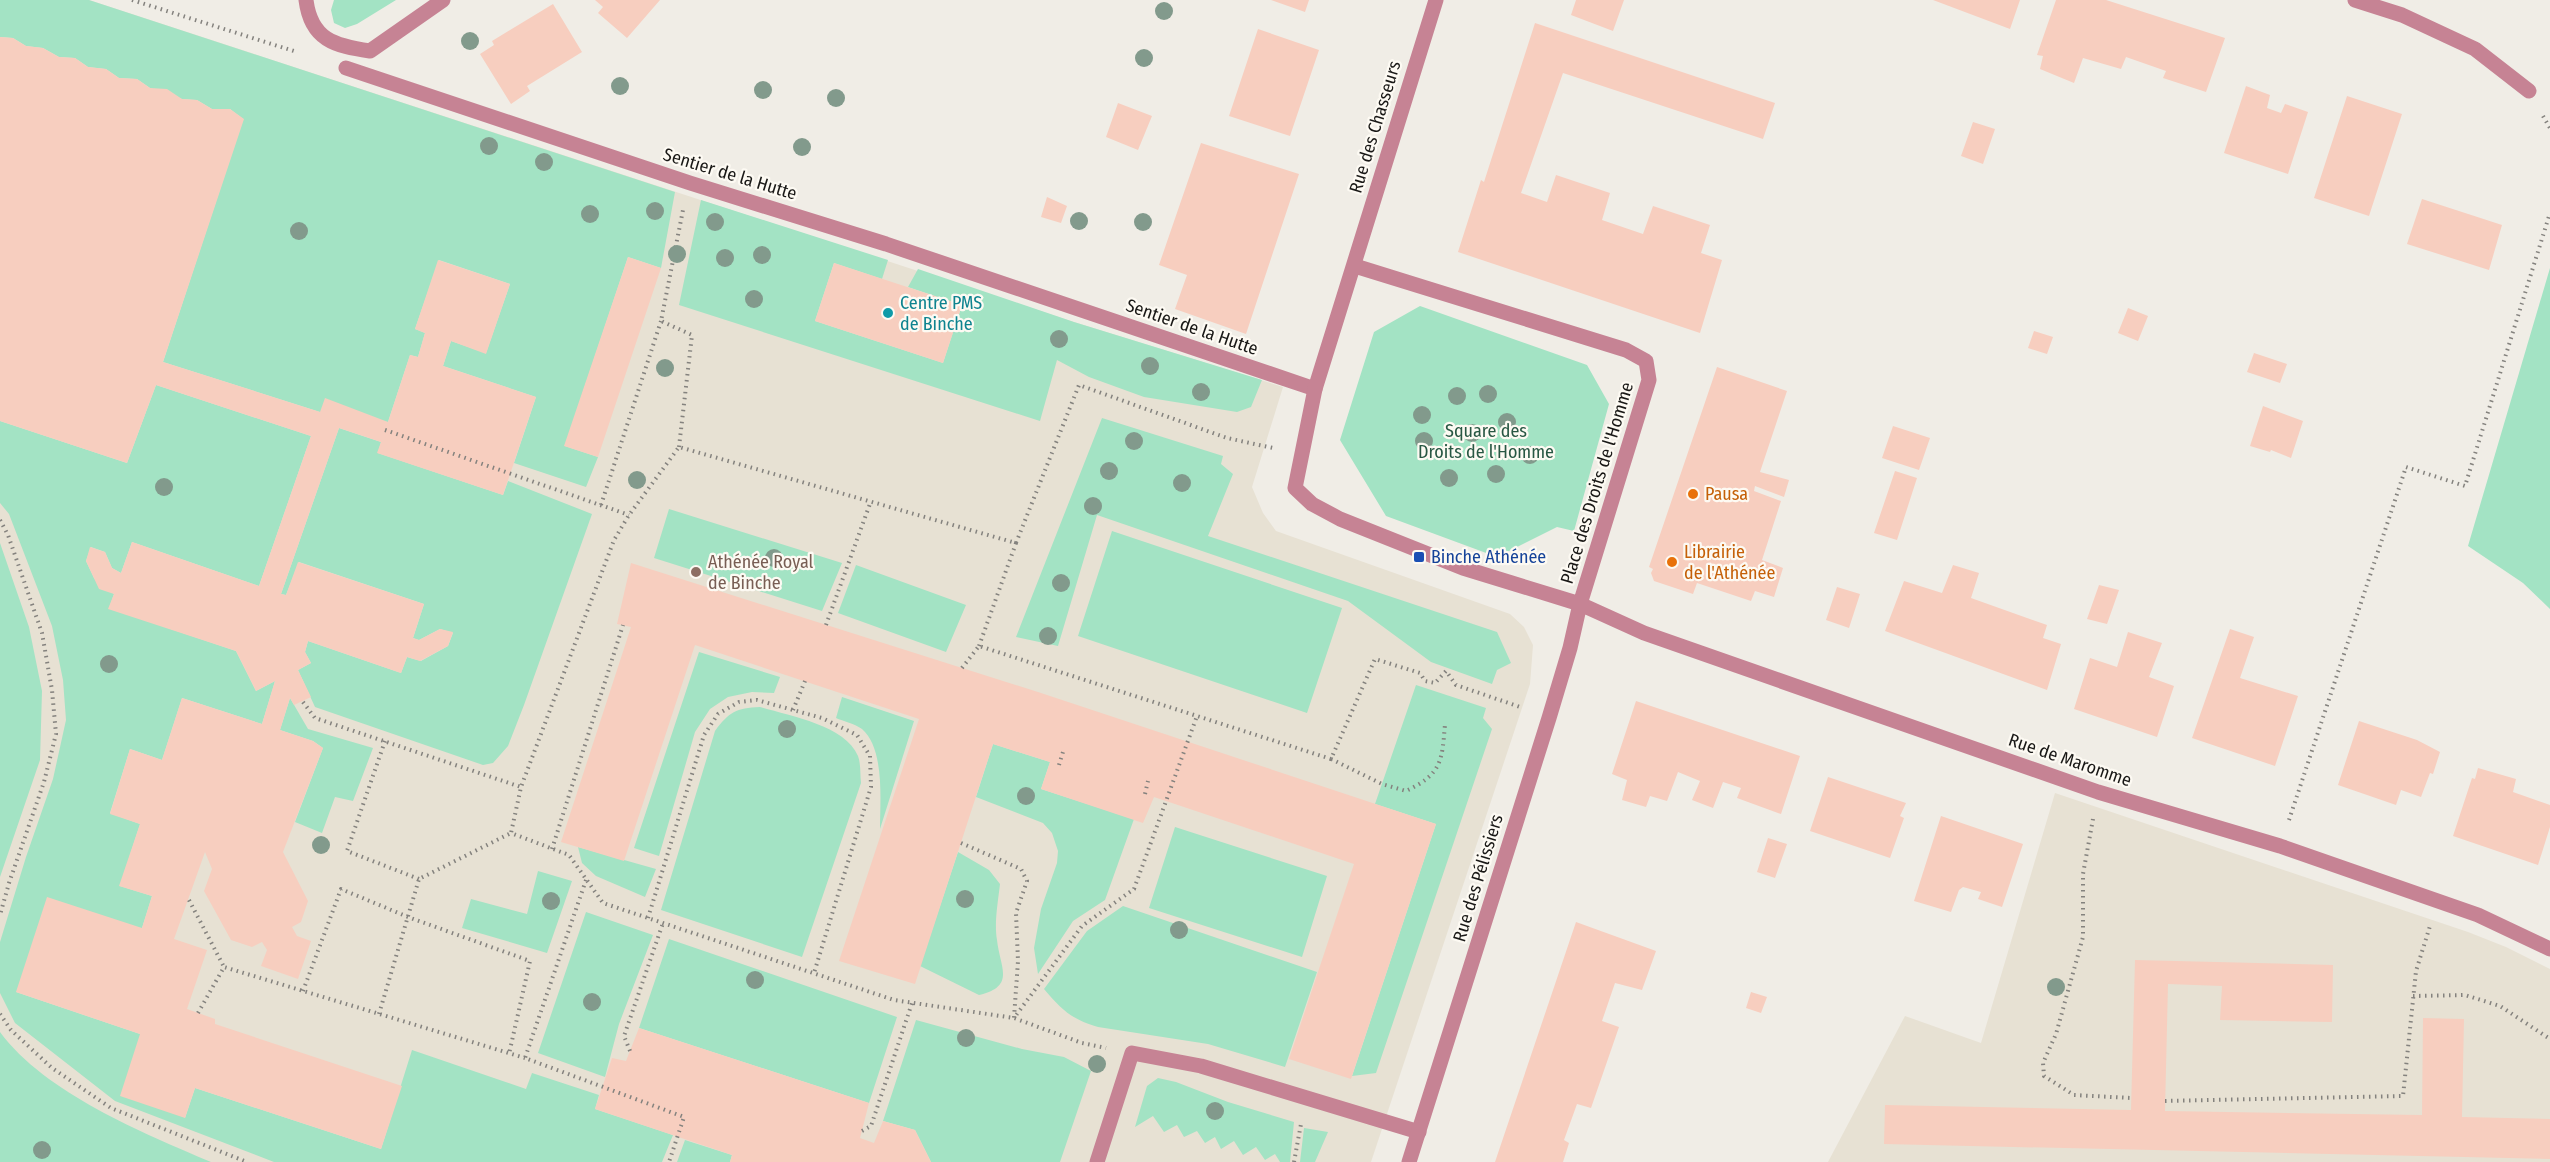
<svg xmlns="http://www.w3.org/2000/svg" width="2550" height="1162" font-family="'Fira Sans Condensed',sans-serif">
	<rect width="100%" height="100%" fill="#f0ede6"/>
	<path fill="#e7e1d3" d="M 0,0 L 89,0 L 1074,322 L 1283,387 L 1252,487 L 1263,513 L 1276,531 L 1510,614 L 1524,627 L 1533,645 L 1530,684 L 1371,1162 L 0,1162 Z
		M 2055,793 L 2468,932 L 2506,947 L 2550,969 L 2550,1162 L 1828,1162 L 1905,1016 L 1981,1043 Z"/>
	<path fill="#a3e3c4" d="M 0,0 L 89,0 L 675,192 L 661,268 L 628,257 L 565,446 L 598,457 L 586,487 L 514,463 L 536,397 L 443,366 L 451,341 L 486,353 L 510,284 L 439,260 L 415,329 L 425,333 L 418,357 L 410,355 L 388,422 L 320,412 L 163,362 L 243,119 L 230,109 L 212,109 L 197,100 L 182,99 L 150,88 L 137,79 L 119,78 L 106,69 L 88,67 L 75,58 L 59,57 L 43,48 L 26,46 L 13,38 L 0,37 Z
		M 334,0 L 396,0 L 357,24 L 345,28 L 334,23 L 331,10 Z
		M 701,200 L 888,260 L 882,279 L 834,263 L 815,321 L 943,363 L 962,305 L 908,287 L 918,269 L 1074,322 L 1262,380 L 1251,407 L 1237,412 L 1144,397 L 1089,377 L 1057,360 L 1040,421 L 679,305 Z
		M 2550,268 L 2550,609 L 2523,583 L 2468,546 Z
		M 1420,306 L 1587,365 L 1609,404 L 1574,531 L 1557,527 L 1497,557 L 1386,516 L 1340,440 L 1374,332 Z
		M 156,385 L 311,436 L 259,586 L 132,542 L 121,573 L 112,568 L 105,552 L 91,547 L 86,561 L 94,578 L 114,594 L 109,608 L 236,651 L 256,691 L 275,681 L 262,724 L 182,698 L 162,760 L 130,749 L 110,813 L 140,824 L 120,886 L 152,896 L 142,928 L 16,992 L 140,1034 L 185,1118 L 195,1088 L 381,1149 L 412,1050 L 526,1089 L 532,1073 L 599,1095 L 595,1109 L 673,1135 L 662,1162 L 274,1162 L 115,1101 L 15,1023 L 0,993 L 0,942 L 26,857 L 53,779 L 66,720 L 63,680 L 52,626 L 9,514 L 0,503 L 0,421 L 127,463 Z
		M 1102,418 L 1223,456 L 1221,464 L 1233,474 L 1208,536 L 1497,632 L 1511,663 L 1497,670 L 1492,684 L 1431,662 L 1348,601 L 1097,515 L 1058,646 L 1016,637 Z
		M 339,428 L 381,442 L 378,453 L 503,495 L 508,481 L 592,514 L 524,705 L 508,746 L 493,763 L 483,765 L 315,707 L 298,670 L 311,663 L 305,652 L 308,641 L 401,673 L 407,657 L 421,661 L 448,646 L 453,633 L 440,629 L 419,640 L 413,638 L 424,604 L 299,562 L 286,595 L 281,594 Z
		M 669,509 L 842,563 L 822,611 L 654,558 Z
		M 1112,531 L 1342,608 L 1307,713 L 1078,636 Z
		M 0,543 L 29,627 L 42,691 L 40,760 L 0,877 Z
		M 856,565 L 966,605 L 946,652 L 838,613 Z
		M 699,652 L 780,677 L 774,693 L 752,692 L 728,697 L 710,709 L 695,732 L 659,856 L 634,848 Z
		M 1416,685 L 1486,708 L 1483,718 L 1492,729 L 1376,1073 L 1352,1076 L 1436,824 L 1375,804 Z
		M 842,697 L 914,721 L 880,829 C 880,801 885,749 862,729 C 855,724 843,721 836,718 Z
		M 290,698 L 308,729 L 373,748 L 353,801 L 335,797 L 322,833 L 295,822 L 323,748 L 313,741 L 280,730 Z
		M 760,707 C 789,716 845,725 858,756 C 861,764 860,775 861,783 L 802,957 L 661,910 L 715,731 C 729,712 736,708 760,707 Z
		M 993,744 L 1050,762 L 1041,789 L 1134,819 L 1105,900 L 1073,921 L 1038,974 L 1034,948 L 1041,909 L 1057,863 L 1058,851 L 1052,833 L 1043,823 L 976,797 Z
		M 1175,827 L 1327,876 L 1302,957 L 1149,908 Z
		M 578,847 L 656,869 L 645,897 L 596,876 L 582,863 Z
		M 958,852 L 989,870 L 1000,884 C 998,902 994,923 997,940 C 1000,968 1016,986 979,995 L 920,966 Z
		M 538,871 L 572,881 L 547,953 L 462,928 L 471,899 L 527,914 Z
		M 1123,906 L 1317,972 L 1285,1067 L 1208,1044 L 1098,1027 C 1071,1019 1062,1010 1044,989 L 1087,931 Z
		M 586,912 L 653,935 L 619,1024 L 605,1077 L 538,1053 Z
		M 669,939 L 897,1017 L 869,1103 L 639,1028 Z
		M 916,1020 L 1022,1049 L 1064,1057 L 1091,1071 L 1060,1162 L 931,1162 L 915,1130 L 883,1121 Z
		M 0,1032 C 45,1093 143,1133 211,1162 L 0,1162 Z
		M 1158,1078 L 1176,1082 L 1228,1102 L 1294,1122 L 1290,1162 L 1280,1162 L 1275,1154 L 1265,1160 L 1256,1147 L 1243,1155 L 1234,1141 L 1221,1149 L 1215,1137 L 1205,1143 L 1197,1131 L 1184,1137 L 1177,1125 L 1164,1132 L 1153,1116 L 1135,1127 L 1147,1086 Z
		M 1304,1128 L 1328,1132 L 1315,1162 L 1300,1162 Z
		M 685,1140 L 732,1155 L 730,1162 L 677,1162 Z"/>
	<path fill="#f7cebf" d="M 595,0 L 660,0 L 627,38 L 598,13 L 603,7 Z
		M 1271,0 L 1309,0 L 1305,12 Z
		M 1576,0 L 1624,0 L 1613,31 L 1571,15 Z
		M 1933,0 L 2020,0 L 2010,29 Z
		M 2056,0 L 2106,0 L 2225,38 L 2206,92 L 2163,78 L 2166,71 L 2126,57 L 2121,69 L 2083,58 L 2074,83 L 2040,69 L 2043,56 L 2037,55 Z
		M 553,4 L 582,52 L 527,86 L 530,91 L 511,104 L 480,54 L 494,45 L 492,41 Z
		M 1535,23 L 1775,103 L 1763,139 L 1563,73 L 1521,193 L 1547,202 L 1556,175 L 1610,193 L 1602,220 L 1643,234 L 1653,206 L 1710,225 L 1701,253 L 1722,260 L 1700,333 L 1458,252 L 1481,180 L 1484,182 Z
		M 1258,29 L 1319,50 L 1290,136 L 1229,116 Z
		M 0,37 L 13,38 L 26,46 L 43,48 L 59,57 L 75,58 L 88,67 L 106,69 L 119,78 L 137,79 L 150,88 L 167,89 L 182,99 L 197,100 L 212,109 L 230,109 L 244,119 L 163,362 L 320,412 L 325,398 L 388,422 L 410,355 L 418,357 L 425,333 L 415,329 L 438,260 L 510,284 L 486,354 L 451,341 L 443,366 L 536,397 L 503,495 L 377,453 L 381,442 L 339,428 L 281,594 L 286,595 L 298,562 L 424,604 L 413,638 L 419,640 L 440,629 L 453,632 L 448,646 L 420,661 L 407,657 L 401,673 L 308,641 L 305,652 L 311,663 L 298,670 L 311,697 L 294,705 L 290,698 L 280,730 L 313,741 L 323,748 L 283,852 L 308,901 L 301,922 L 292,927 L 297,936 L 311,941 L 298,979 L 261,966 L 267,950 L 262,942 L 252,947 L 231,940 L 204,891 L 212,869 L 205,852 L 174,939 L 207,950 L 187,1009 L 215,1019 L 215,1024 L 402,1086 L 381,1149 L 195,1088 L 185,1118 L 120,1096 L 140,1034 L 16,992 L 47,897 L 142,928 L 152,896 L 119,886 L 140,824 L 110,814 L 130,749 L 162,760 L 182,698 L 262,724 L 275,681 L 256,691 L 236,651 L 108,609 L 114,594 L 99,589 L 86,561 L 90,547 L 105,552 L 112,568 L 121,573 L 132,542 L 259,586 L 311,436 L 156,385 L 127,463 L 0,421 Z
		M 2246,86 L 2270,95 L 2267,108 L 2281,113 L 2285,104 L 2308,112 L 2288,174 L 2224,153 Z
		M 2347,96 L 2402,114 L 2369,216 L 2314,198 Z
		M 1118,103 L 1152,116 L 1138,150 L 1106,137 Z
		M 1973,122 L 1995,129 L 1983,164 L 1961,156 Z
		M 1201,143 L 1299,174 L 1246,334 L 1175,309 L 1187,275 L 1159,265 Z
		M 1047,197 L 1067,206 L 1061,223 L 1041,217 Z
		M 2422,199 L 2502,225 L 2489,270 L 2407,244 Z
		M 628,257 L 661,268 L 598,457 L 564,446 Z
		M 834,263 L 962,305 L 943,363 L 815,321 Z
		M 2128,308 L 2148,316 L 2138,341 L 2118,333 Z
		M 2034,331 L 2053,337 L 2047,354 L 2028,348 Z
		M 2254,353 L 2287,364 L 2280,383 L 2247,372 Z
		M 1717,367 L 1787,391 L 1760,472 L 1789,480 L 1784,497 L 1755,486 L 1754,491 L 1781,501 L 1762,560 L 1783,568 L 1774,597 L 1755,591 L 1751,601 L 1697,583 L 1693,594 L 1654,581 L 1651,573 L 1653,569 L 1649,567 Z
		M 2263,406 L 2303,421 L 2291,458 L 2271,450 L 2270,452 L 2250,446 Z
		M 1893,426 L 1930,438 L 1919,470 L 1882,458 Z
		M 1895,471 L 1917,478 L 1897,540 L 1874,533 Z
		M 631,563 L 1041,693 L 1436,824 L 1351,1079 L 1289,1059 L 1354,864 L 1154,797 L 1143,823 L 1041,789 L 1050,762 L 993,744 L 915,984 L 839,961 L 919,719 L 695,645 L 624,861 L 561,842 L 631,627 L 617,624 Z
		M 1953,565 L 1979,573 L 1971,598 L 2047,625 L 2043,638 L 2061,644 L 2047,690 L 1885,631 L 1904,581 L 1942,593 Z
		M 2099,585 L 2119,590 L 2107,624 L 2087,619 Z
		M 1837,587 L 1860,594 L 1849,628 L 1826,620 Z
		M 2230,629 L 2254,637 L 2240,678 L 2298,696 L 2275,766 L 2192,738 Z
		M 2128,632 L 2162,643 L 2149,677 L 2174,686 L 2157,737 L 2074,709 L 2090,658 L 2117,667 Z
		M 1636,701 L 1800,756 L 1781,814 L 1737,798 L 1741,788 L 1723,782 L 1713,808 L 1692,800 L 1700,781 L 1678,772 L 1667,801 L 1650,796 L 1646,807 L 1622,800 L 1627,780 L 1612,774 Z
		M 2359,721 L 2417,740 L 2440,752 L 2433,774 L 2430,773 L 2421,797 L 2401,790 L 2396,805 L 2338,785 Z
		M 2478,768 L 2516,779 L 2513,792 L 2550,805 L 2550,827 L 2538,865 L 2453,836 L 2472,778 L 2475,779 Z
		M 1828,777 L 1906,803 L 1900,816 L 1904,818 L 1890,858 L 1810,831 Z
		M 1941,816 L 2023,844 L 2002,907 L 1978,899 L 1981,892 L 1963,887 L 1959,890 L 1951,912 L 1914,901 Z
		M 1768,838 L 1787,844 L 1775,878 L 1757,872 Z
		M 1576,922 L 1656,951 L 1642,990 L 1615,983 L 1602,1021 L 1619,1027 L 1591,1108 L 1577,1104 L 1564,1140 L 1569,1143 L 1563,1162 L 1495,1162 Z
		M 2135,960 L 2333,965 L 2332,1022 L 2220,1020 L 2222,986 L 2168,984 L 2165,1111 L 2422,1115 L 2423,1018 L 2464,1019 L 2462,1117 L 2550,1119 L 2550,1159 L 1884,1144 L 1885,1105 L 2131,1110 Z
		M 1751,992 L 1767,997 L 1761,1013 L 1746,1008 Z
		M 639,1028 L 869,1103 L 860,1138 L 874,1143 L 883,1121 L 915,1130 L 931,1162 L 730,1162 L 732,1155 L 595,1109 L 612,1058 L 626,1061 Z"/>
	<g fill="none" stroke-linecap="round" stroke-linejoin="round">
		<path stroke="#84827e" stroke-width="4" stroke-dasharray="1.5 4.5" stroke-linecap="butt" d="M 132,0 L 297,52
			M 2543,116 L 2550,128
			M 385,430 L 629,515
			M 679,447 L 692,335 L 661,321 L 683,210
			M 601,505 L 661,321
			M 0,520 L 8,535 L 42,633 L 52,690 L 56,734 L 44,782 L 9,883 L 0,915
			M 1016,543 L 1079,385 L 1227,438 L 1273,448
			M 826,625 L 871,501
			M 979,646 L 1016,543 L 679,447 L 629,515 L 614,540 L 521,787 L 511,833 L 569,855 L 603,903 L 894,1000 L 1014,1018 L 1082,1043 L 1106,1048
			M 962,668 L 979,646 L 1331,759 L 1375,659 L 1420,673 L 1425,681 L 1435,683 L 1446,671 L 1456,685 L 1523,708
			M 303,702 L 315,718 L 521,787
			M 793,710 L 805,681
			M 385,741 L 347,851 L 419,879
			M 1331,759 L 1382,784 L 1406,791 C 1442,774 1442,761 1445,724
			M 1059,765 L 1063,752
			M 1145,794 L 1148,781
			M 2093,819 L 2083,874 L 2083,937 L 2056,1034 L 2043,1063 L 2044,1076 L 2074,1095 L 2131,1098
			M 2289,820 L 2406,467 L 2465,486 L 2550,213
			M 961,843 L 1021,869 L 1027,881 L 1016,913 L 1018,961 L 1014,1018 L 1082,926 L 1134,889 L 1197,716
			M 552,849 L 623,625
			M 586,880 L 525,1058 L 684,1117 L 669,1162
			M 189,900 L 224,967
			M 648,918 L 704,735 L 718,714 L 739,702 L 757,700 L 822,718 L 857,735 L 870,756 L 871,787 L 814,973
			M 303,991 L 341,889 L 408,917 L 530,961 L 509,1054
			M 2413,996 L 2465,995 L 2500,1006 L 2550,1039
			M 198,1013 L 224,967 L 525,1058
			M 0,1014 L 11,1030 L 52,1068 L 111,1108 L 247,1162
			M 379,1014 L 419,879 L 511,833
			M 630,1051 L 624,1036 L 663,923
			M 2165,1101 L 2403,1096 L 2416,971 L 2430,926
			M 862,1131 L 871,1126 L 912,1003
			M 1294,1162 L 1301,1124"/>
		<path stroke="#c68394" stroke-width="15" d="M 346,68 L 690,183 L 886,244 L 1315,389
			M 1097,1162 L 1132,1053 L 1201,1066 L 1419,1132"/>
		<path stroke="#c68394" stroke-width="15" d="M 306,0 C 311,40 335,46 370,51 L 443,0
			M 1436,0 L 1315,389 L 1295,488 L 1312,504 L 1340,519 L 1463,568 L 1580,604 L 1644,633 L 2098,792 L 2280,846 L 2478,915 L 2550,949
			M 2355,0 L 2402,15 L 2475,49 L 2529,91
			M 1355,266 L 1626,350 L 1646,361 L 1649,380 L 1580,604 L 1570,648 L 1549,718 L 1409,1162"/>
	</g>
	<g fill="#829a8c">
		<circle cx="1164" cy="11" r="9"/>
		<circle cx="470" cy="41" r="9"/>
		<circle cx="1144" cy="58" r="9"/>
		<circle cx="620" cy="86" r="9"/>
		<circle cx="763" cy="90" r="9"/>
		<circle cx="836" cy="98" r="9"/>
		<circle cx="489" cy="146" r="9"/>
		<circle cx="802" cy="147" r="9"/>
		<circle cx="544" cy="162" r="9"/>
		<circle cx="655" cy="211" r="9"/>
		<circle cx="590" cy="214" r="9"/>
		<circle cx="1079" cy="221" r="9"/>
		<circle cx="715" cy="222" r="9"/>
		<circle cx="1143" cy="222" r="9"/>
		<circle cx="299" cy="231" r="9"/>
		<circle cx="677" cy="254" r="9"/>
		<circle cx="762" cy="255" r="9"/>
		<circle cx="725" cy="258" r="9"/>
		<circle cx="754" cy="299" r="9"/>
		<circle cx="1059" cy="339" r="9"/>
		<circle cx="1150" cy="366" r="9"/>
		<circle cx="665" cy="368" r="9"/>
		<circle cx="1201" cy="392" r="9"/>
		<circle cx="1488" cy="394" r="9"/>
		<circle cx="1457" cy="396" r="9"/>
		<circle cx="1422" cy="415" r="9"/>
		<circle cx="1507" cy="422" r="9"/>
		<circle cx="1472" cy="433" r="9"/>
		<circle cx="1134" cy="441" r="9"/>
		<circle cx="1424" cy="441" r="9"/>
		<circle cx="1530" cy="455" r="9"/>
		<circle cx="1109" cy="471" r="9"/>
		<circle cx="1496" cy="474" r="9"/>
		<circle cx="1449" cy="478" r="9"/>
		<circle cx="637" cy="480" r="9"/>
		<circle cx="1182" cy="483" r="9"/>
		<circle cx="164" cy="487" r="9"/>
		<circle cx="1093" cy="506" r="9"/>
		<circle cx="774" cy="558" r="9"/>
		<circle cx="1061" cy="583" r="9"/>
		<circle cx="1048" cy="636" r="9"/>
		<circle cx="109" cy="664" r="9"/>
		<circle cx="787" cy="729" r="9"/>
		<circle cx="1026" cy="796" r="9"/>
		<circle cx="321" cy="845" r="9"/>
		<circle cx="965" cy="899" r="9"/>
		<circle cx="551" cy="901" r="9"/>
		<circle cx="1179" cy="930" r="9"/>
		<circle cx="755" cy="980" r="9"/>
		<circle cx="2056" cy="987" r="9"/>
		<circle cx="592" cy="1002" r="9"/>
		<circle cx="966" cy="1038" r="9"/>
		<circle cx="1097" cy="1064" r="9"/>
		<circle cx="1215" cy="1111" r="9"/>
		<circle cx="42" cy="1150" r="9"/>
	</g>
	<circle fill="#0f9aa8" stroke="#fdfaf3" stroke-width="2" cx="888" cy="313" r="6"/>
	<g fill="#e8710a" stroke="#fdfaf3" stroke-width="2">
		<circle cx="1693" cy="494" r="6"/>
		<circle cx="1672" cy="562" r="6"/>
	</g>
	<rect fill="#1a4fb4" stroke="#fdfaf3" stroke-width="2" x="1413" y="551" width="12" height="12" rx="3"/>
	<circle fill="#8d6e63" stroke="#fdfaf3" stroke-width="2" cx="696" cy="572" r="6"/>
	<g text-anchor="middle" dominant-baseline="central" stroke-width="4.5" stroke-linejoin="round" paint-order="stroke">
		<g font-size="18" fill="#191816" stroke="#fdfaf3">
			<text transform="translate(1375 127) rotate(-73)">Rue des Chasseurs</text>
			<text transform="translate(730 174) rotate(17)">Sentier de la Hutte</text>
			<text transform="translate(1192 327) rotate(19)">Sentier de la Hutte</text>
			<text transform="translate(1597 483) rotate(-73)">Place des Droits de l'Homme</text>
			<text transform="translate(2070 760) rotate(19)">Rue de Maromme</text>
			<text transform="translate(1478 878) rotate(-73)">Rue des Pélissiers</text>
		</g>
		<g font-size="18" fill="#0d838f" stroke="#fdfaf3" text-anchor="start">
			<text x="900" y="303">Centre PMS<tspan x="900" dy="21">de Binche</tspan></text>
		</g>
		<g font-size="18" fill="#285743" stroke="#fdfaf3">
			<text x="1486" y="431">Square des<tspan x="1486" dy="21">Droits de l'Homme</tspan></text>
		</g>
		<g font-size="18" fill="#c56008" stroke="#fdfaf3" text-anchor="start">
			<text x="1705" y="494">Pausa</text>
			<text x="1684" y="552">Librairie<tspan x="1684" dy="21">de l'Athénée</tspan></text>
		</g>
		<g font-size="18" fill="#164399" stroke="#fdfaf3" text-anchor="start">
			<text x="1431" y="557">Binche Athénée</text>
		</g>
		<g font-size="18" fill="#785e54" stroke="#fdfaf3" text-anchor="start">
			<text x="708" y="562">Athénée Royal<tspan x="708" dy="21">de Binche</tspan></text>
		</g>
	</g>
</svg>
